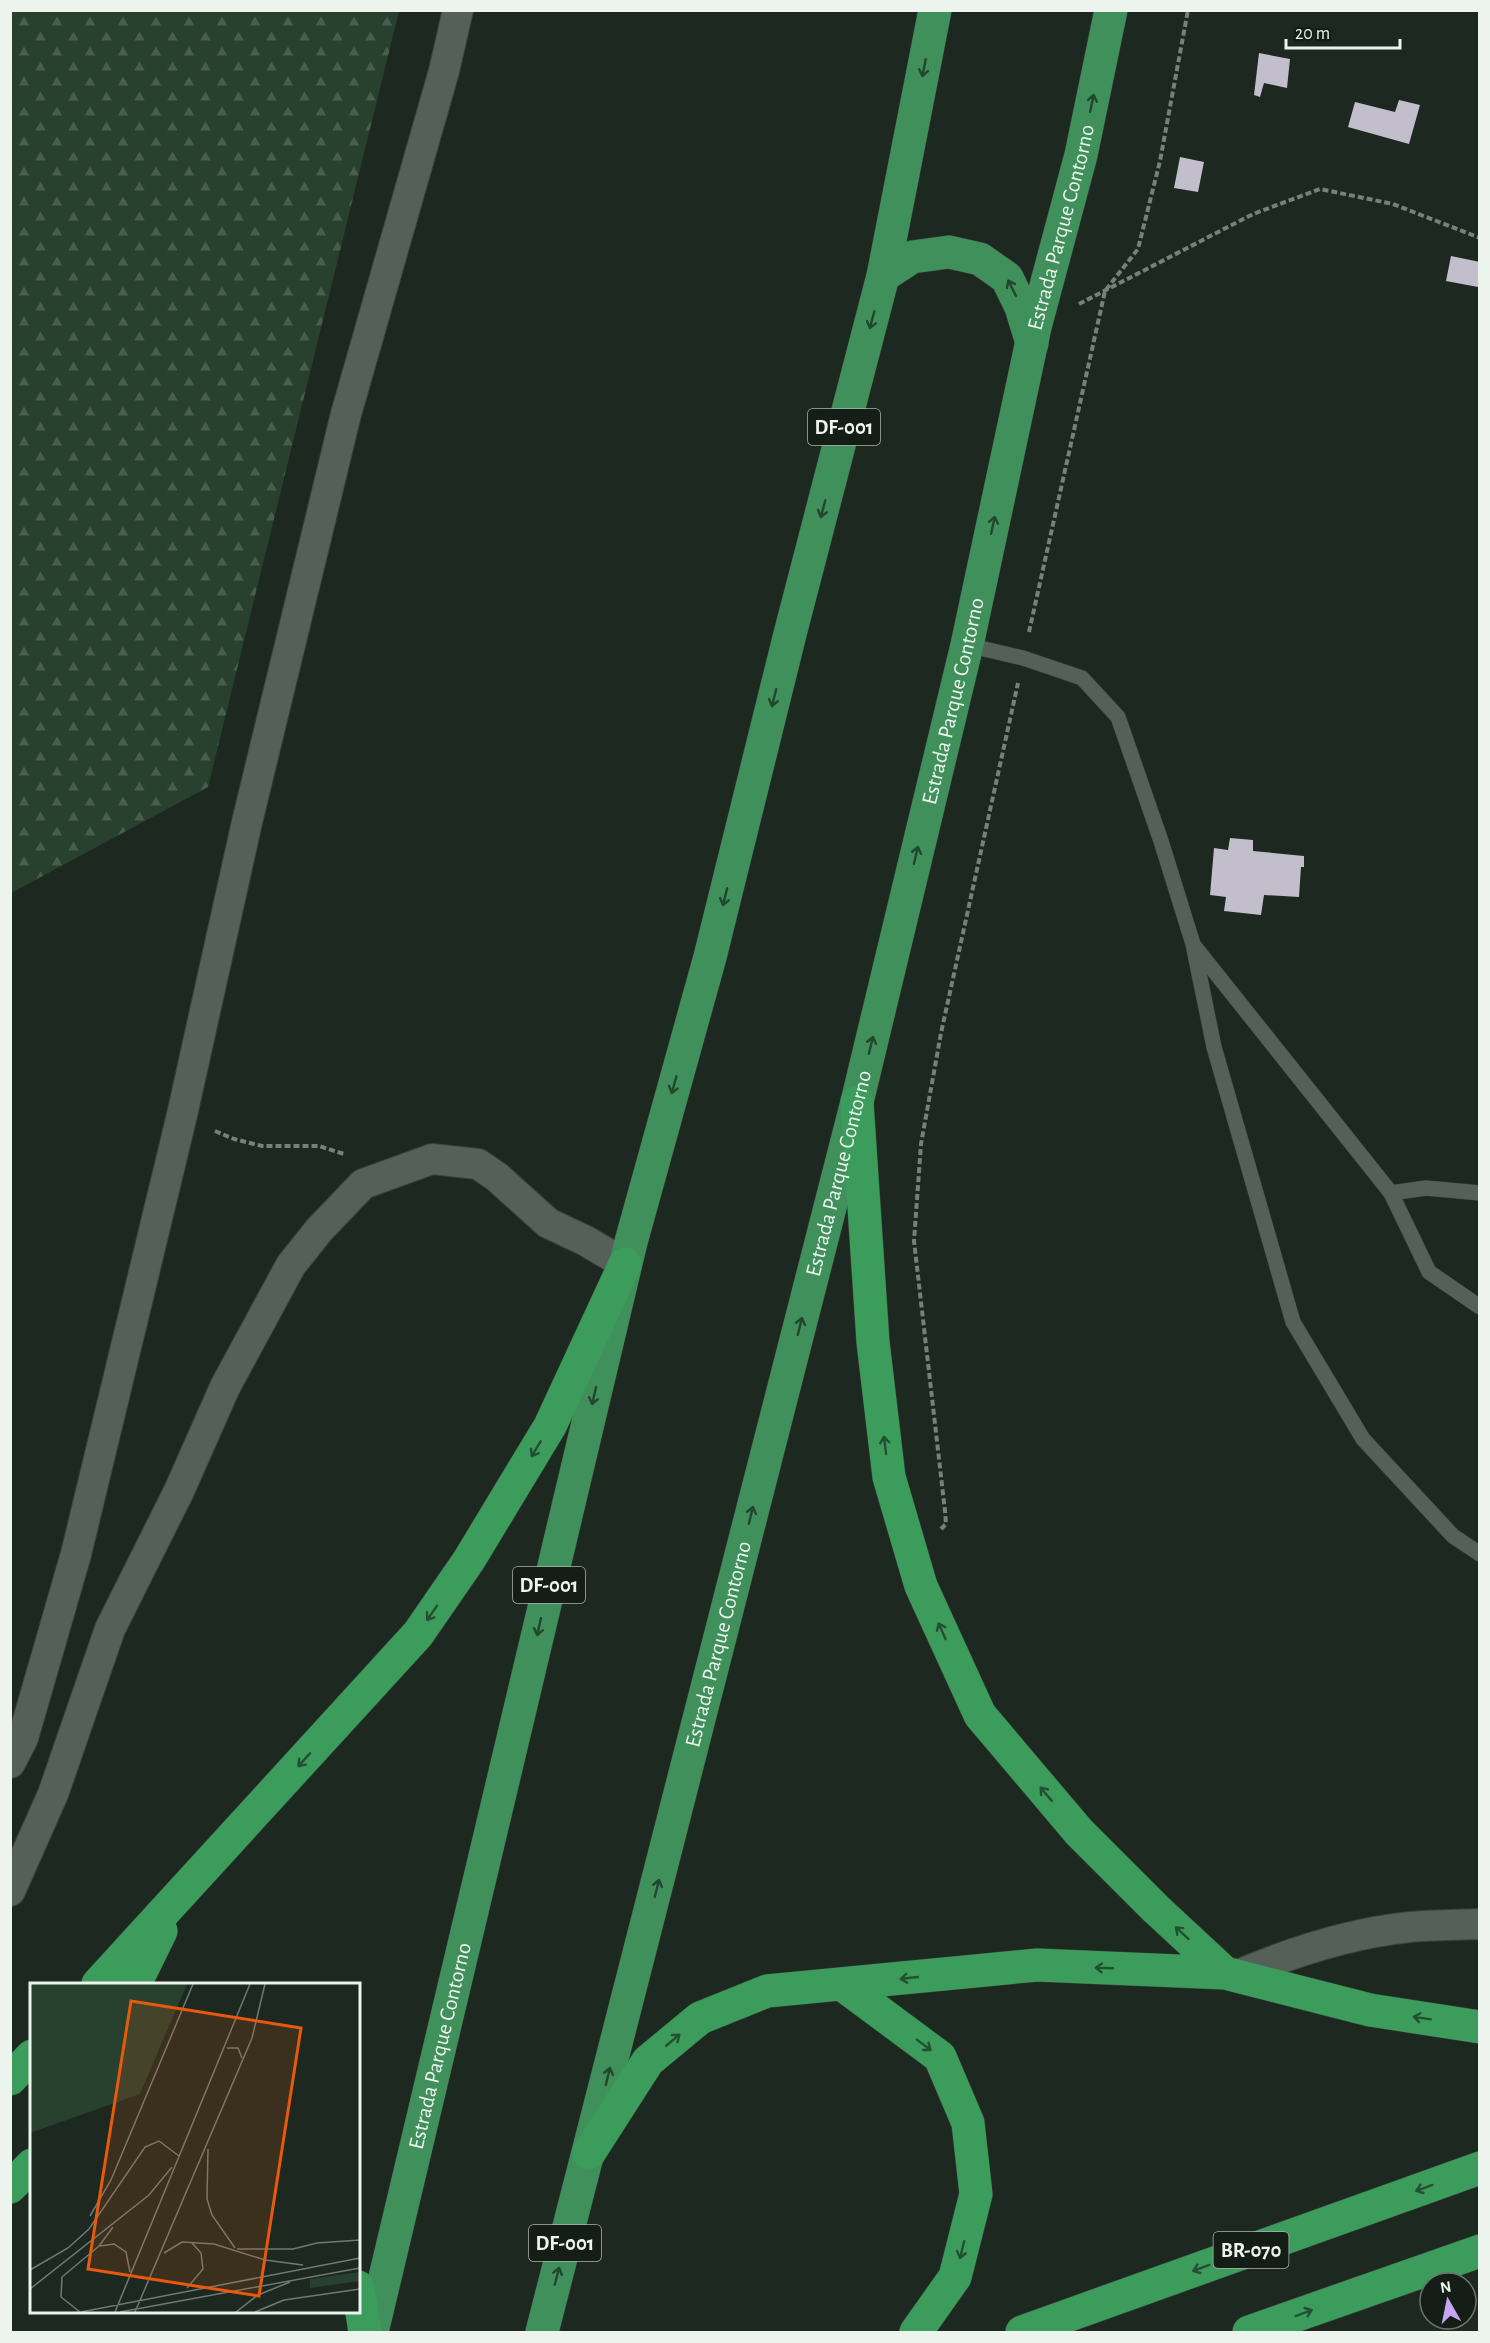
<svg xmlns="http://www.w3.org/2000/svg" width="1490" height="2343" font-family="'Alegreya Sans',sans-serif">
	<defs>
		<pattern id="forest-firs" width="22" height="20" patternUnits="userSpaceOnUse" patternTransform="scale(1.5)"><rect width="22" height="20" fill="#28412f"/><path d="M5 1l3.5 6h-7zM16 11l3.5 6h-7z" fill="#485d4d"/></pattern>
	</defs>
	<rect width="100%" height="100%" fill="#1d2820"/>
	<path fill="url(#forest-firs)" d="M 11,10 L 399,11 L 208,787 L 11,893 Z"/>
	<path fill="#c3becc" d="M 1259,53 L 1290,59 L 1287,88 L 1264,83 L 1260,97 L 1254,95 Z
		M 1399,100 L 1420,105 L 1409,144 L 1348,127 L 1355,102 L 1395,112 Z
		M 1180,157 L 1204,162 L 1198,192 L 1174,188 Z
		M 1451,256 L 1480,262 L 1478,287 L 1446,281 Z
		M 1230,838 L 1253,840 L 1253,851 L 1304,856 L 1304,867 L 1301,867 L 1299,897 L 1264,895 L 1261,915 L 1224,911 L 1226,897 L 1210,895 L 1214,848 L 1228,850 Z"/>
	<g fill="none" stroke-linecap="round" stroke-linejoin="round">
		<g stroke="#3a423b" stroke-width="16">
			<path id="service" d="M 967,645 L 1023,658 L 1082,678 L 1118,717 L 1161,841 L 1193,944 L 1214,1047 L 1293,1322 L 1363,1439 L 1453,1536 L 1480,1554
				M 1195,947 L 1391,1193 L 1429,1272 L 1480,1307
				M 1391,1193 L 1426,1188 L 1480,1193"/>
		</g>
		<g stroke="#3a423b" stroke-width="32">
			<path id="minor" d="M 10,1763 L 23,1738 L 76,1554 L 182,1115 L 247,822 L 346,414 L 444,71 L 458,10
				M 10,1891 L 53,1794 L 110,1629 L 179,1491 L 225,1387 L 291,1265 L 319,1230 L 363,1184 L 432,1159 L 478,1164 L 497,1177 L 548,1223 L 586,1241 L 625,1264
				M 1238,1975 C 1292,1952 1352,1933 1410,1927 C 1433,1925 1457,1925 1480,1924"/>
		</g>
		<g stroke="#3a423b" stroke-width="34">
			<g id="trunk">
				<path d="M 883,276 L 912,257 L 949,252 L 980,259 L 1007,278 L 1021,307 L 1032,343"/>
				<path id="s1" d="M 372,2332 L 631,1242 L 710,957 L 790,634 L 883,276 L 935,10"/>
				<path id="s2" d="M 542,2332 L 857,1102 L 967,645 L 1035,327 L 1081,155 L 1111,10"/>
			</g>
		</g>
		<g stroke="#3a423b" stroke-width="34">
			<path id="motorway" d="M 857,1102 L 873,1342 L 889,1477 L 921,1586 L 980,1715 L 1079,1832 L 1156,1909 L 1225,1973
				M 98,1984 L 418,1634 L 469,1560 L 550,1426 L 625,1264
				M 135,1984 L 161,1931
				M 843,1985 L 940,2057 L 968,2123 L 976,2194 L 955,2277 L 916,2332
				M 10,2079 L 32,2056
				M 589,2153 L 648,2061 L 700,2018 L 767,1991 L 1037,1965 L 1225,1973 L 1370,2010 L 1480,2027
				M 10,2187 L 32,2165
				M 358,2287 L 365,2332
				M 1022,2332 L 1480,2168
				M 1249,2332 L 1480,2251"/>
		</g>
		<path stroke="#778079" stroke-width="4" stroke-dasharray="6 3" stroke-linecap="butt" d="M 1079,304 L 1253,214 L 1320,189 L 1393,204 L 1480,238
			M 1029,632 L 1105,291 L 1138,249 L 1160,161 L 1188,10
			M 215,1131 L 234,1139 L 262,1146 L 319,1146 L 344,1154
			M 941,1529 L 946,1524 L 945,1511 L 914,1241 L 921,1144 L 941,1033 L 1018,683"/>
		<use href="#service" stroke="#556158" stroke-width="15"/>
		<use href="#minor" stroke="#556158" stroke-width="30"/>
		<use href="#trunk" stroke="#40905b" stroke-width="33"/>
		<use href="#motorway" stroke="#3b9c5c" stroke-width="33"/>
	</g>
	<defs><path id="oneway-shaft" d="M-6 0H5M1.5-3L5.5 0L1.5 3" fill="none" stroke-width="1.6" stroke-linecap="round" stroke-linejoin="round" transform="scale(1.5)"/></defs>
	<g stroke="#23462e">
		<use href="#oneway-shaft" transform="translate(924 68) rotate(101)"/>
		<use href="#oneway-shaft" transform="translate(1092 103) rotate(-78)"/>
		<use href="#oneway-shaft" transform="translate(1012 288) rotate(-116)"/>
		<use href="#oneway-shaft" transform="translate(872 320) rotate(105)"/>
		<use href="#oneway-shaft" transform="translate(823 509) rotate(105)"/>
		<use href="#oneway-shaft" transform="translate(993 525) rotate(-78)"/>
		<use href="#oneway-shaft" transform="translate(774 698) rotate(104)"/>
		<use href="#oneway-shaft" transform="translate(916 855) rotate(-76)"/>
		<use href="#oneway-shaft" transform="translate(725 897) rotate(104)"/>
		<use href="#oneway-shaft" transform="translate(871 1045) rotate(-76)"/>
		<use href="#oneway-shaft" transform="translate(674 1085) rotate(106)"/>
		<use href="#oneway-shaft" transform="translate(800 1326) rotate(-76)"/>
		<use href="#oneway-shaft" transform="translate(594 1396) rotate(103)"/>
		<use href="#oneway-shaft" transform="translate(751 1515) rotate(-76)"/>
		<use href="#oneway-shaft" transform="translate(539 1627) rotate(103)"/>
		<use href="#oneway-shaft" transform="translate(657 1888) rotate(-76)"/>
		<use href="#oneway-shaft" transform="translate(608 2076) rotate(-76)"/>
		<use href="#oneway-shaft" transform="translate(557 2276) rotate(-75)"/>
	</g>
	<g stroke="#245032">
		<use href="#oneway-shaft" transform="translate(885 1445) rotate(-97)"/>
		<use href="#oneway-shaft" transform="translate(536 1449) rotate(121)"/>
		<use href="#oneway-shaft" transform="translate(432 1613) rotate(125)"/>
		<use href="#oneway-shaft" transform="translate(942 1631) rotate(-114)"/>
		<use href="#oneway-shaft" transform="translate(304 1760) rotate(132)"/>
		<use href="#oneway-shaft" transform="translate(1046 1794) rotate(-130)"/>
		<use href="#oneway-shaft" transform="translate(1182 1933) rotate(-138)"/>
		<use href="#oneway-shaft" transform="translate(1104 1968) rotate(-178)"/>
		<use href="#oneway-shaft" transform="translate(909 1978) rotate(174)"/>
		<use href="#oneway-shaft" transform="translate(1422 2018) rotate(-171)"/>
		<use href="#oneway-shaft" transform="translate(673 2040) rotate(-40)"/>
		<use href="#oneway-shaft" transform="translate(924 2045) rotate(37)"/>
		<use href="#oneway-shaft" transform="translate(1424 2188) rotate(160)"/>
		<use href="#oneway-shaft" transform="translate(962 2250) rotate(104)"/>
		<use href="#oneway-shaft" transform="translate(1201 2268) rotate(160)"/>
		<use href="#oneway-shaft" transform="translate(1304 2313) rotate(-20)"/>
	</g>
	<g text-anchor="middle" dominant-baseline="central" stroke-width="6" stroke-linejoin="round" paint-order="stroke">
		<g fill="#141e16" stroke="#acb4ad" stroke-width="1.5">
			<rect x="808" y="409" width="72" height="36" rx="4.5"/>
			<rect x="513" y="1567" width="72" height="36" rx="4.5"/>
			<rect x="529" y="2225" width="72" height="36" rx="4.5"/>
			<rect x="1213.5" y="2232" width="75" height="36" rx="4.5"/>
		</g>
		<g font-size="21" font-weight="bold" fill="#edf4ee">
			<text x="844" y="427">DF-001</text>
			<text x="549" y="1585">DF-001</text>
			<text x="565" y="2243">DF-001</text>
			<text x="1251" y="2250">BR-070</text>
		</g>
		<g font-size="22" fill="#edf4ee" stroke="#141e16">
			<text stroke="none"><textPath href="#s2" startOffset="2168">Estrada Parque Contorno</textPath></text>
			<text stroke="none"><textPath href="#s2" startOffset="1682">Estrada Parque Contorno</textPath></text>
			<text stroke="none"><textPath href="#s2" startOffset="1196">Estrada Parque Contorno</textPath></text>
			<text stroke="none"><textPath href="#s2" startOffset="710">Estrada Parque Contorno</textPath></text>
			<text stroke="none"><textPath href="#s1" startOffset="294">Estrada Parque Contorno</textPath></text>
		</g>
	</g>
	<g transform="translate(30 1983)">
		<rect width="330" height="330" fill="#1d2820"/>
		<path d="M 0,1 L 157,1 L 110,111 L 0,150 Z" fill="#28412f"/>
		<path d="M 330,289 L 330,298 L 280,305 L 280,296 Z" fill="#28412f"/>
		<path fill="none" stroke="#707a72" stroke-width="1.5" d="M 197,65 L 208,65 L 212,75M 178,166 L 177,216 L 182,232 L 205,265M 60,233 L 81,197 L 163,1M 70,263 L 84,261 L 96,269 L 100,289M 207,266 L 263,266 L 287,260 L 330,257M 134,270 L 152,259 L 184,261 L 235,277 L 273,282M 0,287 L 38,265 L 59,246 L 115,164 L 129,158 L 149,173M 157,305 L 173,286 L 171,270 L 162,260M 0,306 L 119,212 L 142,184M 50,329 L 31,314 L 32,294 L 69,263 L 83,244M 51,329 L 330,275M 85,329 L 220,1M 90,329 L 330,285M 105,329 L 222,55 L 235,1M 206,329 L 228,312 L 260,299M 225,329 L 254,317 L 330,306"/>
		<path fill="#e8590c" fill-opacity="0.15" stroke="#e8590c" stroke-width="3" d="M 101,18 L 271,45 L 229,313 L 58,286 Z"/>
		<rect width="330" height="330" fill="none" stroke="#edf4ee" stroke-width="3"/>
	</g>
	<rect width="1490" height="2343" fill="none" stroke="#edf4ee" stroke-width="24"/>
	<g transform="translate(1448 2301) rotate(351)"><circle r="28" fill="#141e16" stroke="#6b746c" stroke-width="1.5"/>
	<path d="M0-4.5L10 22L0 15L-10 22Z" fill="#c5a6f0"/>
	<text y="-9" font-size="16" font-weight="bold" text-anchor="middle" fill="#edf4ee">N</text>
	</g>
	<path d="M1286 39v9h114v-9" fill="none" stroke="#edf4ee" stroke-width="3"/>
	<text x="1295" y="39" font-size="18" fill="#edf4ee" stroke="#141e16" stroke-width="4.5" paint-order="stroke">20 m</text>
</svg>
